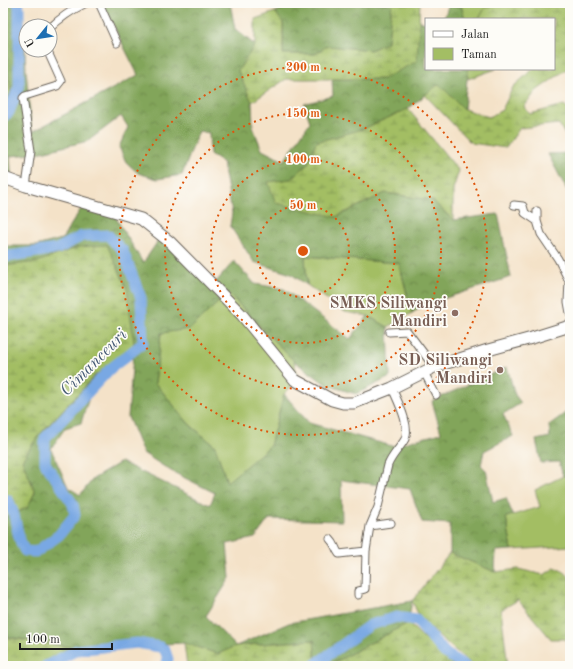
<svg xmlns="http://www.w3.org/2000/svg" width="573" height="669" font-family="'Old Standard TT',serif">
	<defs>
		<pattern id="forest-crowns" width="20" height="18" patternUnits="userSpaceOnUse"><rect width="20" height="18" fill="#82a55a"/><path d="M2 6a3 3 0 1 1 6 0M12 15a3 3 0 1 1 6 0" fill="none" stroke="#6a864a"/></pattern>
		<pattern id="wetland-marsh" width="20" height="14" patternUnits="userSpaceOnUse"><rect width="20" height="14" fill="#a3be64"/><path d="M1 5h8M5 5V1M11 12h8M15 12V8" fill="none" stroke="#849a52"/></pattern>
	</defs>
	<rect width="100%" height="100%" fill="#fdfcf7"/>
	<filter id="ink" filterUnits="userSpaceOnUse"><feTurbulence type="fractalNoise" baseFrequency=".025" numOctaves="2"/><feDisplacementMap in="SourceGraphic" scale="8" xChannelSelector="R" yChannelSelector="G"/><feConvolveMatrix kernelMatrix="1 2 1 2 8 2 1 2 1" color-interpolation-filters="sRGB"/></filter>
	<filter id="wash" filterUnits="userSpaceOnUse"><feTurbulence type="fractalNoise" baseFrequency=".012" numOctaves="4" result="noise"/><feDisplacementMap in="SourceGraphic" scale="16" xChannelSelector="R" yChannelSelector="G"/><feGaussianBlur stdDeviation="0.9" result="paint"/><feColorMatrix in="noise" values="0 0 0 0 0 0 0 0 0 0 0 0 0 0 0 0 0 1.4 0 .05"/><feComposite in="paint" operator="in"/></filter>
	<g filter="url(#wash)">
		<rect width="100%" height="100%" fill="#f4e2c8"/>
		<path fill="#a3be64" stroke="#606d40" d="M 466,3 L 499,3 L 485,8 L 479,19 L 465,19 L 461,6 Z
			M 305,256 L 399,263 L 412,313 L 388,327 L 368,316 L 345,312 L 307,285 Z
			M 228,293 L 294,361 L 298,380 L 284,394 L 270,446 L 227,483 L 215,446 L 189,424 L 155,383 L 161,333 L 190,328 Z
			M 570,474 L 570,546 L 512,550 L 506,517 L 540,507 L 535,490 L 563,476 Z"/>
		<path fill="url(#forest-crowns)" stroke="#4f603b" d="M 3,3 L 23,3 L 26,70 L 32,132 L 138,75 L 102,3 L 230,3 L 235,29 L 255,45 L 238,71 L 252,102 L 253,127 L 262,150 L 284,161 L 310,122 L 304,104 L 333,96 L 332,79 L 383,79 L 419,21 L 426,23 L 426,69 L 468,69 L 464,109 L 439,84 L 408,109 L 363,129 L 317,142 L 308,164 L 291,179 L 268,182 L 336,217 L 385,193 L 432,200 L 453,220 L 498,214 L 511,277 L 427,304 L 412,313 L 399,263 L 305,256 L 307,285 L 291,274 L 254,262 L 230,226 L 232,213 L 223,163 L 210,155 L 209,133 L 199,131 L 182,175 L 157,179 L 138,173 L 126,162 L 119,147 L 128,127 L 121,116 L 88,141 L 33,154 L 10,156 L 12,182 L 3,174 L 3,102 L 11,93 L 3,48 Z
			M 297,3 L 392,3 L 388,42 L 371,50 L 327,46 L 315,54 L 283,54 L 283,23 L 275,12 Z
			M 448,6 L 461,6 L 465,19 L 444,19 Z
			M 570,153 L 570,196 L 548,154 Z
			M 84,204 L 110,208 L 143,263 L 164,232 L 216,282 L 234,261 L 255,284 L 284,289 L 350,339 L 368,316 L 388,327 L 390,377 L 356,394 L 327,385 L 294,361 L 228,293 L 190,329 L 161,333 L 155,383 L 189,424 L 215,446 L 227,482 L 270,446 L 284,394 L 309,423 L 392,446 L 441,433 L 432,401 L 507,367 L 515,395 L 521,403 L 503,414 L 513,436 L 484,451 L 481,465 L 486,470 L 493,502 L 506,498 L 513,515 L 506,517 L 512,550 L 496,551 L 495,572 L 450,553 L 450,524 L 422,522 L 410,489 L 341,480 L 342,521 L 269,519 L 255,538 L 227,544 L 230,578 L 206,616 L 236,646 L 289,623 L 412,601 L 408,623 L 328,666 L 316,666 L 314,640 L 236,646 L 218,654 L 184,643 L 76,648 L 3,636 L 3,577 L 8,561 L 3,544 L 3,518 L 27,508 L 35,492 L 22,460 L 38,436 L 96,375 L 81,423 L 65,428 L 51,449 L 68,487 L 80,495 L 93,479 L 121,462 L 210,505 L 215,493 L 171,471 L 143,453 L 128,417 L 134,344 L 79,247 L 37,262 L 3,266 L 3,246 L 36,246 L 62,239 Z
			M 570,404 L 570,474 L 563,476 L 559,462 L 541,463 L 536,440 L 550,437 L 549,425 L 568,411 Z"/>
		<path fill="url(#wetland-marsh)" stroke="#606d40" d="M 392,3 L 420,3 L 417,61 L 383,79 L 286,79 L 252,102 L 238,71 L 255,45 L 255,19 L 275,12 L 283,23 L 283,54 L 315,54 L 327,46 L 371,50 L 388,42 Z
			M 499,3 L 566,3 L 570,9 L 570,69 L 567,69 L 536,91 L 524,107 L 530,114 L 564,105 L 570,110 L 570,144 L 559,124 L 520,128 L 506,148 L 471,143 L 425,95 L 439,84 L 464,109 L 489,117 L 502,110 L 513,87 L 533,69 L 554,69 L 554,19 L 479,19 L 485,8 Z
			M 3,48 L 11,93 L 3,102 Z
			M 468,69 L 496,69 L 468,79 Z
			M 408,109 L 459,171 L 453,189 L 453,220 L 432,200 L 385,193 L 336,217 L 276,203 L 268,182 L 291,179 L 308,164 L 316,142 L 363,129 Z
			M 107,245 L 127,288 L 134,344 L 96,375 L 38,436 L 22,460 L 35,492 L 27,508 L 3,518 L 3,266 L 37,262 L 79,247 Z
			M 3,544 L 8,561 L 3,577 Z
			M 450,553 L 495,572 L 518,569 L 544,575 L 554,568 C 569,572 572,577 570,593 C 570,595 568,597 567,599 C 567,603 568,608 570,611 L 570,650 L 565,639 L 551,639 L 518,600 L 501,610 L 508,666 L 473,666 L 421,620 L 412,601 Z
			M 408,623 L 454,666 L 328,666 Z
			M 3,636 L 10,638 L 76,648 L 58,666 L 3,666 Z
			M 314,640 L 316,666 L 187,666 L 184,643 L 218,654 L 236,646 Z"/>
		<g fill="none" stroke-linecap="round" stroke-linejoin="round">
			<path stroke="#79a8e3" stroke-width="11" d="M 3,117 L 9,112 L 19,87 L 19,7 L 18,3
				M 3,257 L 57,249 L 82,236 L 108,235 L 123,251 L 141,298 L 143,343 L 110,369 L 45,438 L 45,463 L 73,504 L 75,515 L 59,535 L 36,552 L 25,551 C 15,536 18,517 8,500 L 3,499
				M 46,666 L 77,650 L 137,643 L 160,647 L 165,650 L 168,659 L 166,666
				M 313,666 L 370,625 L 397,617 L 416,620 L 445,653 L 465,666"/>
		</g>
	</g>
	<g filter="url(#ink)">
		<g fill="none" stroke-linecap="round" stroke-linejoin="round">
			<g stroke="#686158" stroke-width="9">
				<path id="street" d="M 99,3 L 117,43
					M 50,28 C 61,17 72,10 86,3
					M 26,186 L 31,151 L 23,98 L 25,96 L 57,86 L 61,81 L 47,50
					M 514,205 L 523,206 L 525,213 L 537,221 L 541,234 L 558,259 L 569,281 L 568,302 L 570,313
					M 537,221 L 537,211
					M 389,332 L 407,331 L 434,367
					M 424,372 L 436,395
					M 370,526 L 391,523
					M 330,539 C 336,545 334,547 339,554 L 366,551
					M 358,595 L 358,591 L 365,589 L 366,551 L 370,526 L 378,507 L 388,465 C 392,455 400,448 405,439 C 411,426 397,400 392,388"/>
			</g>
			<g stroke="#686158" stroke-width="13">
				<path id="primary" d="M 3,176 L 7,179 L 26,186 L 141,219 L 170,242 L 242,315 L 295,380 L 332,400 L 343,403 L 354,403 L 392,388 L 434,367 L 488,350 L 532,338 L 570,326"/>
			</g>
			<use href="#street" stroke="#fff" stroke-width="7"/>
			<use href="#primary" stroke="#fff" stroke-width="11"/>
		</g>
	</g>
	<g fill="none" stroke="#de560d" stroke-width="2" stroke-dasharray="2 4">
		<circle cx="303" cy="251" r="46"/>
		<circle cx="303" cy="251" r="92"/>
		<circle cx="303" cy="251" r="138"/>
		<circle cx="303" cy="251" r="184"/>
	</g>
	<g fill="#8d6e63" stroke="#fdfcf7" stroke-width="1.5">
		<circle cx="455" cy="313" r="4"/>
		<circle cx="500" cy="370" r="4"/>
	</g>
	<g text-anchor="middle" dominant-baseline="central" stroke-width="3.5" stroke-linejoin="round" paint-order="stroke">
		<g font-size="16" font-weight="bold" fill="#785e54" stroke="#fdfcf7" text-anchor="end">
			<text x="447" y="304">SMKS Siliwangi<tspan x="447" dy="18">Mandiri</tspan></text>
			<text x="492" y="361">SD Siliwangi<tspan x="492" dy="18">Mandiri</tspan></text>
		</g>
		<g font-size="17" font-style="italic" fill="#465b76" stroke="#fdfcf7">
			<text transform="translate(94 363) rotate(-45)">Cimanceuri</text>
		</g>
	</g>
	<circle cx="303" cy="251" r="6" fill="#de560d" stroke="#fdfcf7" stroke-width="2"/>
	<g font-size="12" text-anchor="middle" font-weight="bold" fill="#de560d" stroke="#fdfcf7" stroke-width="3.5" stroke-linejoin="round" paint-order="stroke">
		<text x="303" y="71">200 m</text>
		<text x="303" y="117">150 m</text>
		<text x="303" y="163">100 m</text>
		<text x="303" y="209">50 m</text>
	</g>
	<rect width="573" height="669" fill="none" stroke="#fdfcf7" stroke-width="16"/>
	<rect x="425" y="18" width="130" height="52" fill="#fdfcf7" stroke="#a3a29f"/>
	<rect x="433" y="31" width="20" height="6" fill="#ffffff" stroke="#a3a29f"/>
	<text x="461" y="38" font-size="12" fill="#1c1c1c">Jalan</text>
	<rect x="433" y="48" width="20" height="12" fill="#a3be64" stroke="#a3a29f"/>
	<text x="461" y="58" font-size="12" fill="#1c1c1c">Taman</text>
	<g transform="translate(38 38) rotate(240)"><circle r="19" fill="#fdfcf7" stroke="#a3a29f"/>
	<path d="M0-3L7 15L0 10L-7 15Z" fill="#1f6fb2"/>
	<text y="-6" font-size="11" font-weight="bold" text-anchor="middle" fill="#1c1c1c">U</text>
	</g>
	<path d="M20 643v6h92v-6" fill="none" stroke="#1c1c1c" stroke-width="2"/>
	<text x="26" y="643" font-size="12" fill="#1c1c1c" stroke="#fdfcf7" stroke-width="3" paint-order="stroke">100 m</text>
</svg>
